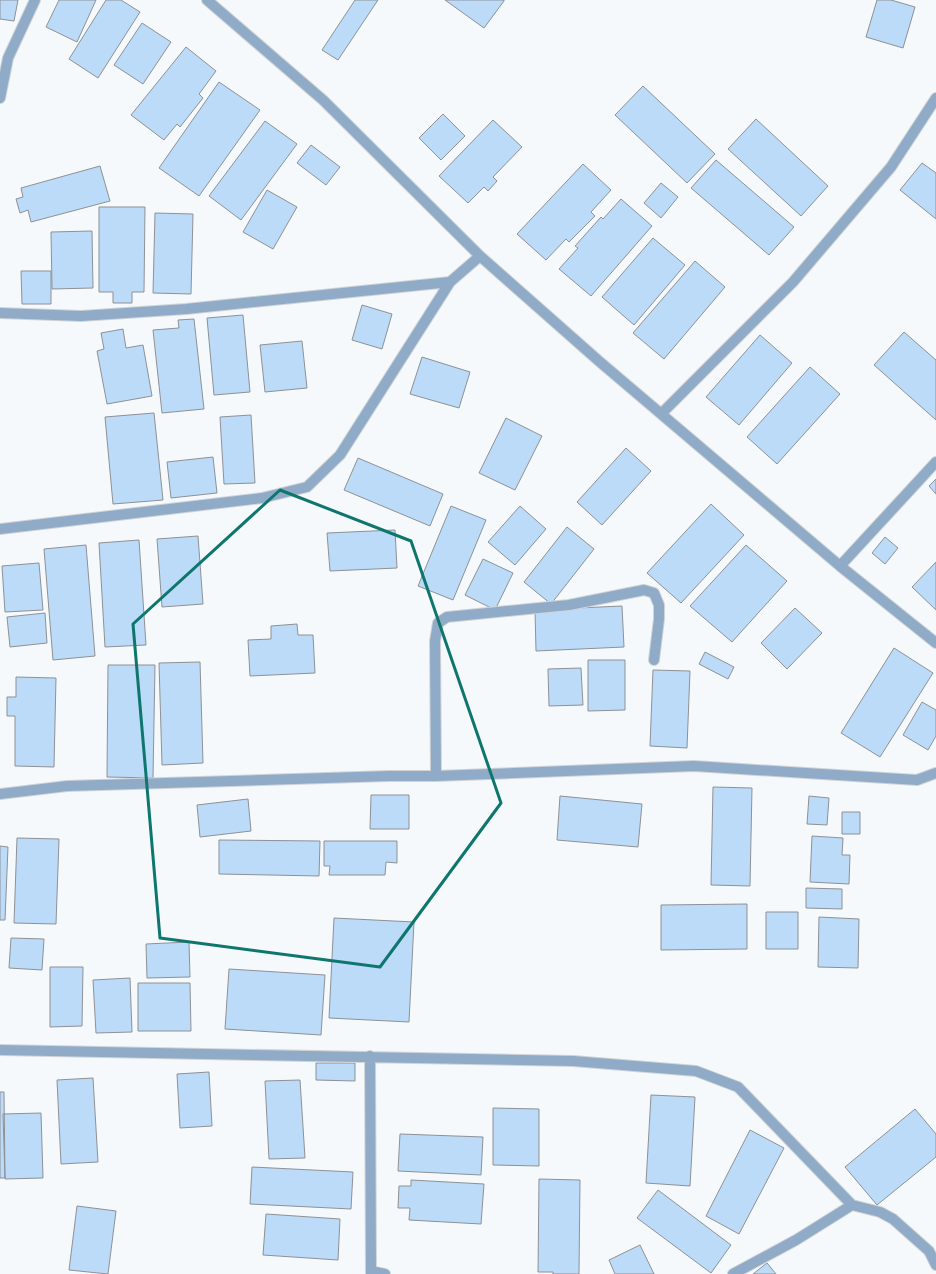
<svg xmlns="http://www.w3.org/2000/svg" width="936" height="1274" font-family="'Roboto Serif',serif">
	<rect width="100%" height="100%" fill="#f5f9fc"/>
	<path fill="#bbdbf9" stroke="#8e9195" d="M 0,0 L 18,0 L 14,21 L 0,19 Z
		M 59,0 L 96,0 L 77,42 L 46,27 Z
		M 106,0 L 121,0 L 140,12 L 98,78 L 69,59 Z
		M 355,0 L 378,0 L 338,60 L 322,50 Z
		M 445,0 L 504,0 L 504,1 L 484,28 Z
		M 877,0 L 891,0 L 915,7 L 903,48 L 866,37 Z
		M 142,23 L 171,42 L 143,84 L 114,65 Z
		M 186,47 L 216,71 L 199,94 L 203,98 L 180,127 L 177,124 L 164,140 L 131,115 Z
		M 219,82 L 260,110 L 199,196 L 159,168 Z
		M 643,86 L 715,154 L 687,183 L 615,115 Z
		M 443,114 L 465,136 L 441,160 L 419,138 Z
		M 756,119 L 828,186 L 801,216 L 728,149 Z
		M 493,120 L 522,147 L 493,177 L 497,181 L 488,191 L 484,187 L 468,203 L 439,176 Z
		M 265,121 L 297,144 L 241,220 L 209,196 Z
		M 311,145 L 340,167 L 326,185 L 297,163 Z
		M 716,160 L 794,227 L 769,255 L 691,188 Z
		M 922,163 L 936,173 L 936,219 L 900,190 Z
		M 583,164 L 611,190 L 591,212 L 595,216 L 569,242 L 566,239 L 546,260 L 517,234 Z
		M 100,166 L 110,201 L 31,222 L 28,210 L 20,213 L 16,199 L 23,197 L 21,188 Z
		M 661,183 L 678,197 L 661,218 L 644,203 Z
		M 267,190 L 297,207 L 273,249 L 243,232 Z
		M 621,199 L 652,226 L 591,296 L 559,269 L 578,248 L 575,246 L 601,217 L 603,219 Z
		M 99,207 L 145,207 L 144,292 L 132,292 L 132,303 L 113,303 L 113,292 L 99,292 Z
		M 155,213 L 193,214 L 191,294 L 153,293 Z
		M 92,231 L 93,288 L 52,289 L 51,232 Z
		M 653,238 L 685,265 L 634,325 L 602,297 Z
		M 695,261 L 725,287 L 664,359 L 633,333 Z
		M 21,271 L 51,271 L 51,304 L 22,304 Z
		M 362,305 L 392,314 L 382,349 L 352,340 Z
		M 243,315 L 250,392 L 214,395 L 207,318 Z
		M 194,319 L 204,409 L 162,413 L 153,330 L 179,328 L 178,320 Z
		M 123,329 L 126,348 L 143,345 L 152,396 L 107,404 L 97,351 L 104,349 L 101,333 Z
		M 904,332 L 936,360 L 936,420 L 874,365 Z
		M 760,335 L 792,363 L 739,425 L 706,397 Z
		M 302,341 L 307,388 L 265,392 L 260,345 Z
		M 422,357 L 470,372 L 459,408 L 410,394 Z
		M 810,367 L 840,394 L 777,464 L 747,437 Z
		M 154,413 L 163,500 L 113,504 L 105,417 Z
		M 251,415 L 255,483 L 224,484 L 220,417 Z
		M 506,418 L 542,436 L 515,490 L 479,473 Z
		M 626,448 L 651,471 L 602,525 L 577,502 Z
		M 213,457 L 217,493 L 171,498 L 167,462 Z
		M 358,458 L 443,494 L 430,526 L 344,490 Z
		M 936,479 L 936,494 L 929,486 Z
		M 711,504 L 744,535 L 681,603 L 647,573 Z
		M 451,506 L 486,520 L 453,600 L 418,586 Z
		M 520,506 L 546,529 L 515,565 L 488,542 Z
		M 567,527 L 594,549 L 551,604 L 524,582 Z
		M 395,530 L 397,568 L 330,571 L 327,533 Z
		M 198,536 L 203,604 L 162,607 L 157,539 Z
		M 885,537 L 898,548 L 885,564 L 872,553 Z
		M 139,540 L 146,645 L 105,647 L 99,543 Z
		M 86,545 L 95,656 L 53,660 L 44,549 Z
		M 746,545 L 787,581 L 732,642 L 690,606 Z
		M 483,559 L 513,573 L 495,610 L 465,595 Z
		M 936,562 L 936,610 L 912,587 Z
		M 39,563 L 43,610 L 5,612 L 2,566 Z
		M 622,606 L 624,647 L 536,651 L 535,610 Z
		M 795,608 L 822,633 L 787,669 L 761,643 Z
		M 45,613 L 47,643 L 10,647 L 7,617 Z
		M 297,624 L 298,635 L 313,635 L 315,673 L 250,676 L 248,640 L 271,639 L 271,626 Z
		M 894,648 L 933,673 L 880,757 L 841,733 Z
		M 705,652 L 734,667 L 728,679 L 699,664 Z
		M 588,660 L 625,660 L 625,710 L 588,711 Z
		M 200,662 L 203,763 L 162,765 L 159,663 Z
		M 108,665 L 155,665 L 153,778 L 107,777 Z
		M 581,668 L 583,705 L 549,706 L 548,669 Z
		M 653,670 L 690,671 L 687,748 L 650,746 Z
		M 16,677 L 56,678 L 54,767 L 15,766 L 15,716 L 7,716 L 7,697 L 16,697 Z
		M 922,702 L 936,710 L 936,736 L 928,750 L 903,735 Z
		M 713,787 L 752,788 L 750,886 L 711,885 Z
		M 371,795 L 409,795 L 409,829 L 370,829 Z
		M 560,796 L 642,804 L 638,847 L 557,840 Z
		M 809,796 L 829,798 L 827,825 L 807,824 Z
		M 248,799 L 251,831 L 200,837 L 197,805 Z
		M 842,812 L 860,812 L 860,834 L 842,834 Z
		M 812,836 L 843,838 L 842,855 L 850,855 L 849,884 L 810,882 Z
		M 17,838 L 59,839 L 56,924 L 14,923 Z
		M 219,840 L 320,841 L 319,876 L 219,874 Z
		M 324,841 L 397,841 L 397,863 L 386,862 L 385,875 L 329,875 L 330,866 L 324,866 Z
		M 0,846 L 8,847 L 5,920 L 0,920 Z
		M 806,888 L 842,889 L 842,909 L 806,908 Z
		M 747,904 L 747,949 L 661,950 L 661,905 Z
		M 766,912 L 798,912 L 798,949 L 766,949 Z
		M 819,917 L 859,919 L 858,968 L 818,967 Z
		M 334,918 L 414,922 L 409,1022 L 329,1018 Z
		M 11,938 L 44,939 L 42,970 L 9,968 Z
		M 189,942 L 190,977 L 147,978 L 146,944 Z
		M 50,967 L 83,967 L 82,1026 L 50,1027 Z
		M 229,969 L 325,975 L 321,1035 L 225,1029 Z
		M 130,978 L 132,1032 L 96,1033 L 93,980 Z
		M 138,983 L 190,983 L 191,1031 L 138,1031 Z
		M 316,1063 L 355,1063 L 355,1081 L 316,1080 Z
		M 209,1072 L 212,1126 L 180,1128 L 177,1074 Z
		M 93,1078 L 98,1162 L 61,1164 L 57,1080 Z
		M 300,1080 L 305,1158 L 269,1159 L 265,1081 Z
		M 0,1092 L 4,1092 L 5,1178 L 0,1178 Z
		M 651,1095 L 695,1097 L 690,1186 L 646,1183 Z
		M 493,1108 L 539,1109 L 539,1166 L 493,1165 Z
		M 915,1109 L 936,1134 L 936,1157 L 877,1205 L 845,1167 Z
		M 41,1113 L 43,1178 L 5,1179 L 3,1114 Z
		M 750,1130 L 784,1148 L 739,1234 L 706,1216 Z
		M 400,1134 L 483,1137 L 481,1175 L 398,1171 Z
		M 252,1167 L 353,1172 L 351,1209 L 250,1204 Z
		M 539,1179 L 580,1180 L 579,1274 L 553,1274 L 553,1272 L 538,1272 Z
		M 411,1180 L 484,1184 L 481,1224 L 409,1220 L 410,1208 L 398,1208 L 399,1186 L 411,1186 Z
		M 658,1190 L 731,1245 L 711,1273 L 637,1218 Z
		M 77,1206 L 116,1211 L 108,1274 L 69,1270 Z
		M 266,1214 L 340,1219 L 338,1260 L 263,1255 Z
		M 640,1245 L 654,1274 L 615,1274 L 609,1260 Z
		M 767,1263 L 776,1274 L 753,1274 Z"/>
	<g fill="none" stroke-linecap="round" stroke-linejoin="round">
		<g stroke="#d1d4d7" stroke-width="12">
			<path id="minor" d="M 207,0 L 323,100 L 480,256 L 600,362 L 840,566 L 936,643
				M 0,98 L 8,58 L 35,0
				M 0,313 L 81,316 L 186,309 L 450,282
				M 661,414 L 793,282 L 891,167 L 936,98
				M 0,529 L 262,498 L 307,487 L 340,455 L 450,282 L 480,256
				M 840,566 L 936,462
				M 436,776 L 435,641 L 438,623 L 447,617 L 569,605 L 644,590 L 654,593 L 659,605 L 659,619 L 654,660
				M 0,794 L 67,786 L 389,776 L 436,776 L 694,766 L 917,780 L 936,773
				M 0,1050 L 573,1061 L 696,1071 L 738,1087 L 852,1205 L 880,1212 L 893,1219 L 929,1251 L 936,1265
				M 370,1056 L 371,1274
				M 371,1271 L 385,1274
				M 733,1274 L 796,1240 L 852,1205"/>
		</g>
		<use href="#minor" stroke="#8fabc7" stroke-width="10"/>
	</g>
	<path fill="none" stroke="#0f766e" stroke-width="3" stroke-linejoin="round" d="M 280,490 L 411,541 L 501,803 L 380,967 L 160,938 L 133,624 Z"/>
</svg>
